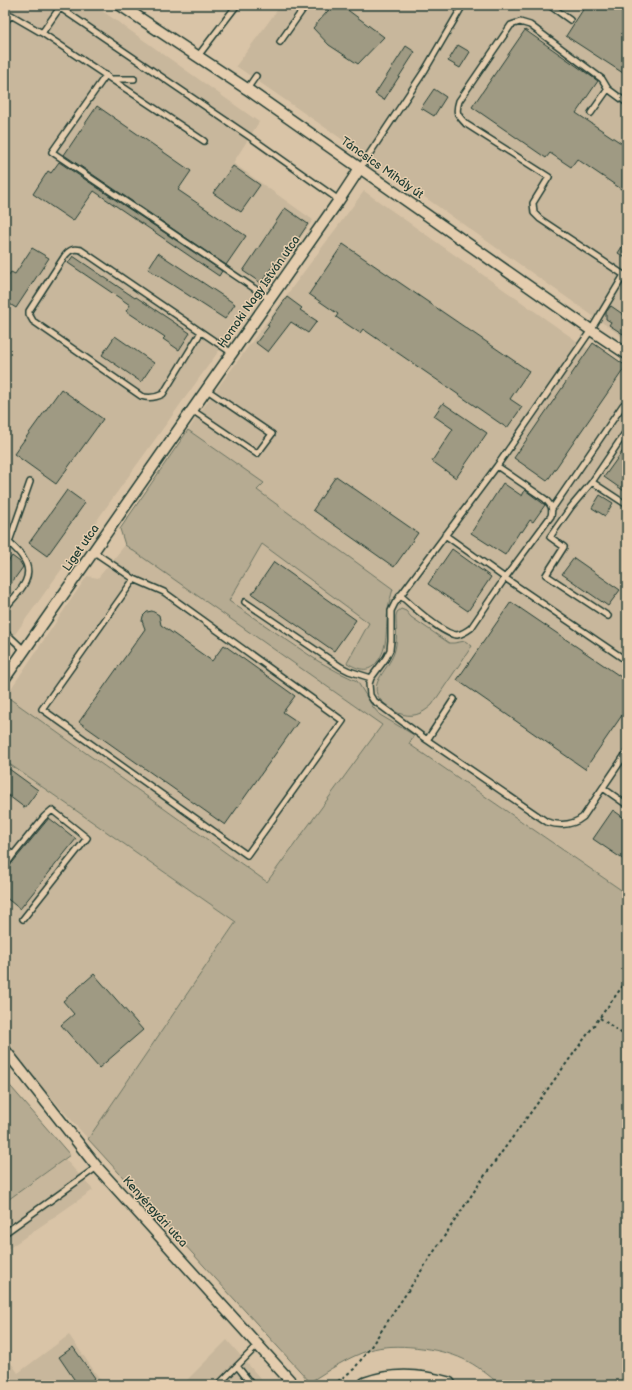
<svg xmlns="http://www.w3.org/2000/svg" width="632" height="1390" font-family="'Balsamiq Sans',sans-serif">
	<rect width="100%" height="100%" fill="#d9c4a7"/>
	<filter id="ink" filterUnits="userSpaceOnUse"><feTurbulence type="fractalNoise" baseFrequency=".025" numOctaves="2"/><feDisplacementMap in="SourceGraphic" scale="8" xChannelSelector="R" yChannelSelector="G"/><feConvolveMatrix kernelMatrix="1 2 1 2 8 2 1 2 1" color-interpolation-filters="sRGB"/></filter>
	<g filter="url(#ink)">
		<path fill="#c8b79c" d="M 5,5 L 94,5 L 259,122 L 233,163 L 313,220 L 5,648 Z
			M 281,5 L 627,5 L 627,340 L 375,162 L 236,66 Z
			M 364,191 L 588,349 L 593,342 L 627,366 L 627,894 L 382,725 L 267,882 L 6,696 L 87,576 L 98,578 L 125,545 L 120,529 L 213,394 Z
			M 5,761 L 236,922 L 88,1139 L 5,1045 Z
			M 65,1159 L 93,1190 L 5,1251 L 5,1202 Z
			M 69,1335 L 104,1385 L 5,1385 L 5,1354 L 18,1373 Z
			M 227,1340 L 266,1385 L 182,1385 Z"/>
		<path fill="#b6ab92" stroke="#6a7463" d="M 188,430 L 264,483 L 257,490 L 393,589 C 391,596 389,603 388,610 C 385,629 389,647 377,662 C 368,674 358,669 347,663 L 369,623 L 262,544 L 229,601 L 318,661 L 338,672 L 357,681 L 373,707 L 380,715 L 414,735 L 409,744 L 627,894 L 627,1385 L 500,1385 C 490,1376 475,1364 463,1359 C 440,1348 393,1342 370,1350 C 348,1357 329,1370 310,1382 L 88,1139 L 236,922 L 5,761 L 6,696 L 267,882 L 382,725 L 125,545 L 120,529 Z
			M 401,609 L 406,611 L 411,617 L 449,643 L 454,643 L 465,641 L 472,646 L 432,705 C 421,715 412,718 398,713 C 393,711 389,707 385,704 C 363,687 388,671 394,653 C 398,642 396,628 396,616 L 397,612 Z
			M 5,1080 L 70,1155 L 5,1202 Z"/>
		<path fill="#9f9a83" stroke="#1f3d34" d="M 333,5 L 341,5 L 384,37 L 358,64 L 329,45 L 313,28 Z
			M 586,5 L 627,5 L 627,67 L 623,73 L 566,36 Z
			M 525,30 L 598,81 L 576,113 L 627,147 L 627,193 L 577,159 L 571,167 L 550,153 L 546,158 L 472,107 Z
			M 458,45 L 470,52 L 460,68 L 448,61 Z
			M 406,46 L 415,52 L 384,100 L 375,94 Z
			M 434,89 L 446,97 L 434,116 L 421,108 Z
			M 97,106 L 191,171 L 178,190 L 246,236 L 226,265 L 64,155 Z
			M 59,162 L 222,271 L 219,276 L 94,191 L 73,221 L 33,194 L 48,171 L 51,173 Z
			M 233,166 L 260,185 L 241,212 L 213,193 Z
			M 285,208 L 308,224 L 276,272 L 271,268 L 261,283 L 243,271 Z
			M 627,239 L 627,259 L 618,253 Z
			M 343,244 L 529,371 L 510,399 L 522,407 L 507,428 L 363,329 L 360,333 L 336,317 L 338,314 L 309,294 Z
			M 32,248 L 49,258 L 16,308 L 5,301 L 5,280 L 11,272 L 15,274 Z
			M 158,253 L 235,304 L 225,319 L 148,269 Z
			M 73,256 L 135,298 L 136,297 L 190,333 L 179,350 L 163,339 L 165,337 L 126,311 L 130,305 L 68,263 Z
			M 287,297 L 302,308 L 300,310 L 317,321 L 308,333 L 291,322 L 268,352 L 256,343 L 269,326 L 267,325 Z
			M 611,306 L 627,317 L 627,328 L 623,334 L 609,325 L 611,322 L 606,319 L 606,312 Z
			M 115,336 L 154,363 L 141,382 L 102,355 Z
			M 593,343 L 626,366 L 547,481 L 514,458 Z
			M 61,389 L 103,419 L 56,484 L 14,454 Z
			M 443,403 L 487,433 L 456,478 L 432,461 L 453,429 L 434,416 Z
			M 627,445 L 627,493 L 604,477 Z
			M 336,476 L 418,533 L 394,567 L 313,510 Z
			M 503,483 L 522,496 L 525,490 L 545,505 L 533,522 L 530,520 L 522,532 L 520,531 L 505,555 L 471,533 Z
			M 67,490 L 85,503 L 47,556 L 29,543 Z
			M 600,495 L 613,503 L 605,516 L 592,508 Z
			M 452,549 L 491,577 L 468,611 L 428,584 Z
			M 12,556 L 20,562 L 23,567 L 5,592 L 5,566 Z
			M 574,558 L 620,590 L 608,606 L 562,574 Z
			M 274,562 L 356,620 L 334,651 L 252,594 Z
			M 511,602 L 627,681 L 627,708 L 585,769 L 457,680 Z
			M 152,611 L 159,615 L 161,625 L 212,661 L 224,645 L 295,696 L 283,712 L 298,722 L 225,825 L 79,722 L 145,629 L 142,621 L 143,616 L 147,612 Z
			M 5,766 L 38,790 L 25,808 L 5,793 Z
			M 613,810 L 627,820 L 627,862 L 593,839 Z
			M 49,818 L 76,839 L 20,909 L 5,897 L 5,870 L 8,868 Z
			M 94,974 L 143,1030 L 99,1068 L 61,1025 L 74,1014 L 63,1001 Z
			M 73,1347 L 95,1378 L 86,1385 L 78,1385 L 59,1357 Z"/>
		<g fill="none" stroke-linecap="round" stroke-linejoin="round">
			<g stroke="#1f3d34" stroke-width="8">
				<path id="lane" d="M 56,5 L 250,137 L 339,200
					M 549,5 L 570,20
					M 5,22 L 11,15 L 42,33 L 204,141
					M 42,33 L 61,6
					M 280,42 L 306,5
					M 198,56 L 237,5
					M 106,75 L 52,152 L 270,299
					M 113,79 L 134,79
					M 247,89 L 256,76
					M 608,89 L 602,79 L 530,25 L 520,22 L 511,25 L 459,101 C 455,114 458,115 466,124 L 549,177 L 533,203 L 534,213 L 540,219 L 624,275
					M 591,113 L 608,89 L 627,103
					M 360,168 L 425,70 L 463,5
					M 627,278 L 624,275 L 591,330 L 497,466 L 545,499 C 551,505 553,508 551,516 L 505,578 L 627,661
					M 201,332 L 163,394 C 155,398 149,399 141,396 L 33,321 L 29,314 L 29,311 L 64,257 C 69,250 73,248 81,250 L 232,353
					M 192,410 L 257,454 L 272,434 L 207,390
					M 497,466 L 395,603 L 391,611 L 391,640 L 390,650 L 386,658 L 371,678 L 369,684 L 370,695 L 373,700 L 427,740 L 547,822 C 560,826 572,826 583,817 L 627,752
					M 592,482 L 627,505
					M 552,509 L 623,405
					M 5,547 L 9,542 L 30,482
					M 94,552 L 134,579 L 164,592 L 343,721 L 247,855 L 42,709 L 134,579
					M 400,595 C 411,605 443,635 457,635 C 462,634 467,631 471,628 L 505,578 L 445,535
					M 245,602 L 341,667 L 349,671 L 371,678
					M 5,608 C 17,594 37,577 23,558 C 20,552 13,547 9,542
					M 608,616 L 546,575 L 564,547 L 550,537 L 571,507 L 592,482 L 627,430
					M 5,632 L 24,650
					M 427,740 L 454,699
					M 603,788 L 627,805
					M 5,849 L 13,855 L 5,866
					M 13,855 L 44,817 L 52,810 L 87,838 L 23,919
					M 5,1233 L 97,1167
					M 237,1366 L 252,1385
					M 218,1385 L 258,1345"/>
			</g>
			<g stroke="#1f3d34" stroke-width="13">
				<path id="street" d="M 120,5 L 247,89 L 591,330 L 627,354
					M 5,678 L 339,200 L 360,168
					M 5,1050 L 97,1167 L 294,1385"/>
			</g>
			<g stroke="#1f3d34" stroke-width="18">
				<path id="secondary" d="M 366,1385 C 393,1375 421,1377 448,1385"/>
			</g>
			<path stroke="#1f3d34" stroke-width="2" stroke-dasharray="3 3" stroke-linecap="butt" d="M 600,1018 L 627,1037
				M 333,1385 L 354,1369 L 370,1348 L 483,1178 L 627,980"/>
			<use href="#lane" stroke="#e5cdae" stroke-width="5"/>
			<use href="#street" stroke="#e5cdae" stroke-width="10"/>
			<use href="#secondary" stroke="#e5cdae" stroke-width="15"/>
		</g>
	</g>
	<g text-anchor="middle" dominant-baseline="central" stroke-width="3" stroke-linejoin="round" paint-order="stroke">
		<g font-size="12" fill="#1f3d34" stroke="#e5cdae">
			<text transform="translate(382 168) rotate(35)">Táncsics Mihály út</text>
			<text transform="translate(259 292) rotate(-55)">Homoki Nagy István utca</text>
			<text transform="translate(81 548) rotate(-55)">Liget utca</text>
			<text transform="translate(155 1212) rotate(48)">Kenyérgyári utca</text>
		</g>
	</g>
	<rect width="632" height="1390" fill="none" stroke="#e5cdae" stroke-width="20"/>
	<rect x="10" y="10" width="612" height="1370" fill="none" stroke="#1f3d34" stroke-width="1.5" filter="url(#ink)"/>
</svg>
